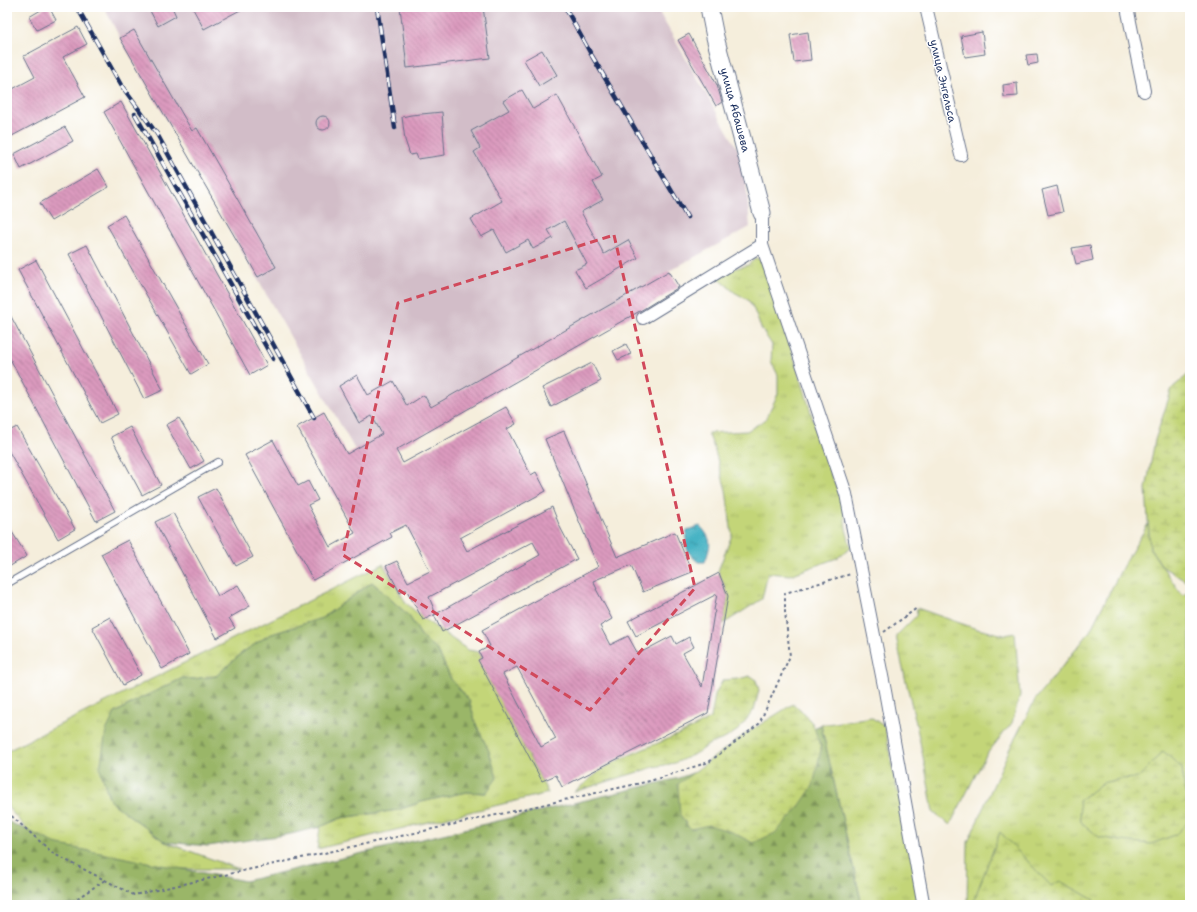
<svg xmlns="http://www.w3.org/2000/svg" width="1197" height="912" font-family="'Shantell Sans',sans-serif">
	<defs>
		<pattern id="grass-tufts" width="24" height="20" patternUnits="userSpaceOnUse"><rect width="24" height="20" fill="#c3d578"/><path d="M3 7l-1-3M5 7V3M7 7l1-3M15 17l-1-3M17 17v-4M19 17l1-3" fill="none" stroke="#a7b76a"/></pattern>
		<pattern id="forest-firs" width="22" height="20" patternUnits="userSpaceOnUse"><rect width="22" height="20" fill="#9ab668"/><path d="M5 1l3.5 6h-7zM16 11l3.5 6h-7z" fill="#7d9459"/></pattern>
		<pattern id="wetland-marsh" width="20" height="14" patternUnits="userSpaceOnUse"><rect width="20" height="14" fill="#c3d578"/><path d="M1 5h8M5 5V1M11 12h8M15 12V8" fill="none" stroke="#a7b76a"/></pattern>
		<pattern id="water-ripples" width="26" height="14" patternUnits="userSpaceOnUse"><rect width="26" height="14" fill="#47b3c4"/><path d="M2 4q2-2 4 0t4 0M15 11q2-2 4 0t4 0" fill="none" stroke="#3a92a2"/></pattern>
		<pattern id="building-back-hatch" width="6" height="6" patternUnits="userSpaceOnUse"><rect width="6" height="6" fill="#db9abe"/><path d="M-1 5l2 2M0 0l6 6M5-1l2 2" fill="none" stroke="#b17e9e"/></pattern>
	</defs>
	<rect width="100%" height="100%" fill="#fff"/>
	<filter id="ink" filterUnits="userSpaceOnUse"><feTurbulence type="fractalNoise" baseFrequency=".025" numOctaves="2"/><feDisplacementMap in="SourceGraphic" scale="8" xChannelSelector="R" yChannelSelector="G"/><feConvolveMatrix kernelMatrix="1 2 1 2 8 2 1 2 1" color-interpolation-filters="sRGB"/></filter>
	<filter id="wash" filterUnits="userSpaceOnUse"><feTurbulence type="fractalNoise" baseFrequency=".012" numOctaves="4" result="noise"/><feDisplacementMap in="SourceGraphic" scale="16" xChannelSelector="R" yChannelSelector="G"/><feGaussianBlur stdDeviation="0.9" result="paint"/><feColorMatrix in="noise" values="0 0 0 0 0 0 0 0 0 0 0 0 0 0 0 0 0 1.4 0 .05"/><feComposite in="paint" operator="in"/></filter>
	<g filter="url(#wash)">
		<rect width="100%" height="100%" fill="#f5eedc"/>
		<path fill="#d2bdc8" d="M 104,7 L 656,7 L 744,160 L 750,227 L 669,271 L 355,450 L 120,38 Z"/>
		<path fill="url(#grass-tufts)" stroke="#6f826b" d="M 756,258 L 763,261 L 805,392 L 813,420 L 829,470 L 843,502 L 846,529 L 851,548 L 837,558 L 790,575 L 768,573 L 762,599 L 723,624 L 728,596 L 718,571 L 732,535 L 726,490 L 714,448 L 708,433 L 747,431 L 765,420 L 778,394 L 778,375 L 771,361 L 772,345 L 761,328 L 754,310 L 748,300 L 734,292 L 717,277 L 725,271 L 748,265 Z
			M 1148,524 L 1150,549 L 1182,595 L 1190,592 L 1190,905 L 967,905 L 968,842 L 1010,748 L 1035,700 L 1089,633 L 1123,566 Z
			M 383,564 L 406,603 L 424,619 L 468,650 L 479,652 L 482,658 L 479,660 L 548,793 L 317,849 L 320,827 L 341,818 L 398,810 L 421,802 L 466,792 L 486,793 L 476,724 L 469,700 L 451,679 L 438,651 L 422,637 L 409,616 L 372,582 L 322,618 L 269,635 L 243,652 L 216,676 L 193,679 L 183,678 L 141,698 L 115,713 L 110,801 L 165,842 L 239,869 L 182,869 L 134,895 L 27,830 L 7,806 L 7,751 Z
			M 917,608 L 977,629 L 1005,635 L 1015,633 L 1020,695 L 1012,723 L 986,755 L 950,825 L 933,812 C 928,781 922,750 915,719 C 909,692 901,664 896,636 L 916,616 Z
			M 871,717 L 885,727 L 895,782 L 909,828 L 922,905 L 862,905 L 821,725 Z"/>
		<path fill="url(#forest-firs)" stroke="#5a7263" d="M 372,582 L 409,616 L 422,637 L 438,651 L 451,679 L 469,700 L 476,724 L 489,751 L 497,778 L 486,793 L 466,792 L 421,802 L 398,810 L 341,818 L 320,827 L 291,834 L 208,846 L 165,842 L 110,801 L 100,769 L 106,731 L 115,713 L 141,698 L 183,678 L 193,679 L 216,676 L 243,652 L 269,635 L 322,618 Z
			M 821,725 L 862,905 L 7,905 L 7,821 L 59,845 L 245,881 L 679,778 Z"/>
		<path fill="url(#wetland-marsh)" stroke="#6f826b" d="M 1190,373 L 1190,584 L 1163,567 L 1150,549 L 1146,489 L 1155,440 L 1172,388 Z
			M 750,676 L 756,680 L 759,690 L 754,710 L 738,730 L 726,738 L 708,745 L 695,754 L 675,763 L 654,767 L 574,792 C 586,783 598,771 611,764 C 643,747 680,737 711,718 L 715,694 L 723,680 L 738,679 Z
			M 793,704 L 800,709 L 813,724 L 821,749 L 813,786 L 796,811 L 775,833 L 753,843 L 732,832 L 709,825 L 690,829 L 680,815 L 678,784 L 745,734 Z
			M 1163,751 L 1182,768 L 1185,793 L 1190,800 L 1190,820 L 1175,835 L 1151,844 L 1121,841 L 1099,837 L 1081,822 L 1079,801 L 1102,783 L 1120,779 L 1138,778 Z
			M 1000,832 L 1051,886 L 1060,881 L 1094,900 L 1090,905 L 972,905 Z"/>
		<path fill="url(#water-ripples)" stroke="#317191" d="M 700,526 C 713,540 711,545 705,562 L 698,562 C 685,551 685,546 687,530 Z"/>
		<g id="blocks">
			<path fill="url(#building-back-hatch)" fill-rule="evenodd" d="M 46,7 L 49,7 L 56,20 L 37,30 L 29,17 Z
				M 148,7 L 172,7 L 176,16 L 158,26 Z
				M 192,7 L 246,7 L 204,29 Z
				M 400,7 L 483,7 L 490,58 L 407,68 Z
				M 78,27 L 87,44 L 63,57 L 85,97 L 12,136 L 7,126 L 7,92 L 35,77 L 24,56 Z
				M 134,30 L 192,131 L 197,128 L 276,267 L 258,277 L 120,38 Z
				M 808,32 L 811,60 L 794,62 L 790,35 Z
				M 982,32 L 985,54 L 965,57 L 961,36 Z
				M 689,34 L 717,85 L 722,102 L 716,106 L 678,40 Z
				M 542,50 L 557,75 L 539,86 L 524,60 Z
				M 1037,54 L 1038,63 L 1028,65 L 1026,55 Z
				M 1017,83 L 1018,96 L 1004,97 L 1003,85 Z
				M 522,90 L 533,109 L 557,95 L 602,177 L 593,182 L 603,200 L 581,212 L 604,254 L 628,240 L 638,258 L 586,288 L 575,270 L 587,264 L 564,221 L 548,230 L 553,238 L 533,249 L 528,240 L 506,252 L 494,230 L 481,237 L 471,219 L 502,201 L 474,152 L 480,148 L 471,131 L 509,110 L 503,101 Z
				M 121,102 L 267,365 L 250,375 L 104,112 Z
				M 442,112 L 445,155 L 418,159 L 416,154 L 410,155 L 405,140 L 402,117 L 411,115 Z
				M316 123a7 7 0 1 1 14 0a7 7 0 1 1-14 0Z
				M 65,127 L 73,141 L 21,169 L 14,154 Z
				M 98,169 L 109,187 L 51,221 L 40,203 Z
				M 1057,186 L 1063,212 L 1048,215 L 1042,190 Z
				M 124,215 L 208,364 L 191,374 L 107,225 Z
				M 87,245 L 163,390 L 144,399 L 69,254 Z
				M 1090,245 L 1093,260 L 1076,264 L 1072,248 Z
				M 36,260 L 118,414 L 100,423 L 18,270 Z
				M 669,271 L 679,287 L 645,308 L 396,450 L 403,463 L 506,407 L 516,424 L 507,429 L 531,475 L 536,472 L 546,491 L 460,538 L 467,551 L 552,507 L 560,527 L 577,559 L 442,632 L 434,615 L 436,614 L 423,620 L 406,589 L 400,593 L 386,566 L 397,561 L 408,582 L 430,571 L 406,525 L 390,533 L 392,537 L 313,580 L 245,455 L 273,440 L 298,486 L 308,481 L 318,500 L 308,505 L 330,547 L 355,533 L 297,427 L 324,412 L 347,454 L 382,434 L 372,416 L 359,423 L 339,386 L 357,375 L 368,395 L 393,381 L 407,406 L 424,395 L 431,407 ZM 533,542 L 540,555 L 436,614 L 429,597 Z
				M 7,309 L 115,511 L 96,521 L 7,353 Z
				M 626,344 L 631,354 L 618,360 L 613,351 Z
				M 592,363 L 601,381 L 551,407 L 542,388 Z
				M 179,418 L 204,461 L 191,469 L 166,425 Z
				M 17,427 L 75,529 L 58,539 L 7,448 L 7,432 Z
				M 130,427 L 161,485 L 142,495 L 111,437 Z
				M 564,431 L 617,557 L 675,532 L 692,572 L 643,592 L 631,565 L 593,581 L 597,589 L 596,589 L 612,619 L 600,626 L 610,645 L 628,636 L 638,654 L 672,636 L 676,644 L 689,637 L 694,647 L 683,653 L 702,687 L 714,613 L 715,612 L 714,610 L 717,594 L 636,636 L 628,621 L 719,573 L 728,596 L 708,713 L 562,787 L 556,775 L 542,781 L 478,660 L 482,658 L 479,652 L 490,646 L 482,630 L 598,567 L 545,439 ZM 517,667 L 556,739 L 541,747 L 503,674 Z
				M 216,488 L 253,557 L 236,566 L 198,497 Z
				M 173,513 L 218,596 L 238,585 L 250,606 L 229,618 L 235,628 L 217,638 L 155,522 Z
				M 7,524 L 27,556 L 7,568 Z
				M 128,540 L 189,654 L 162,669 L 101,554 Z
				M 110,617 L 141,675 L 123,685 L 92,627 Z"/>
		</g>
	</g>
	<g filter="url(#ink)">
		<use href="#blocks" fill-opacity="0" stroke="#67728a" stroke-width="1"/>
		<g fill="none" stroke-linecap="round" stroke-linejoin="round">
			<g stroke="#67728a" stroke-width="8">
				<path id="lane" d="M 7,8 L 8,7
					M 7,584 L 218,462"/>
			</g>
			<g stroke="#67728a" stroke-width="14">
				<path id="street" d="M 926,7 L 961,155
					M 1127,7 L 1144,91
					M 762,213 L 762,245 L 846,494 L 885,691 L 923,902 L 922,905
					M 643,318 L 762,245"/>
			</g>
			<g stroke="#67728a" stroke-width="19">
				<path id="secondary" d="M 709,7 L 715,37 L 762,213"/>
			</g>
			<path stroke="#67728a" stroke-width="2" stroke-dasharray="3 3" stroke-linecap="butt" d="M 884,632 L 917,608
				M 7,812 L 54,854 L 134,895 L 650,781 L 709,762 L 759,724 L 790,656 L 785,612 L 785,593 L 851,574
				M 67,905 L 105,880"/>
			<use href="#lane" stroke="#fff" stroke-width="6"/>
			<use href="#street" stroke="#fff" stroke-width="12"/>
			<use href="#secondary" stroke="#fff" stroke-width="17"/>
			<g stroke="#1b2f5e" stroke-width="4.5">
				<path id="rail" d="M 77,7 L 121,85 L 157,134 L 314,418
					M 377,7 L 395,128
					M 565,7 L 592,56 L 687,217
					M 135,114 L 273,359"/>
			</g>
			<use href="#rail" stroke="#fff" stroke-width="3" stroke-dasharray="9" stroke-linecap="butt"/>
		</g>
	</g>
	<path fill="none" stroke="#d1495b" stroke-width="3" stroke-dasharray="8 5" stroke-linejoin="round" d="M 614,235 L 695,588 L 590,710 L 343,555 L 398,303 Z"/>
	<g text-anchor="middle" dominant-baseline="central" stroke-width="3" stroke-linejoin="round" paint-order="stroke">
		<g font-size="11" fill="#1b2f5e" stroke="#fff">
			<text transform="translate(943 81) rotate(77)">улица Энгельса</text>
			<text transform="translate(735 110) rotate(75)">улица Абашева</text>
		</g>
	</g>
	<rect width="1197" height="912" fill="none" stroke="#fff" stroke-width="24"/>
</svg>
